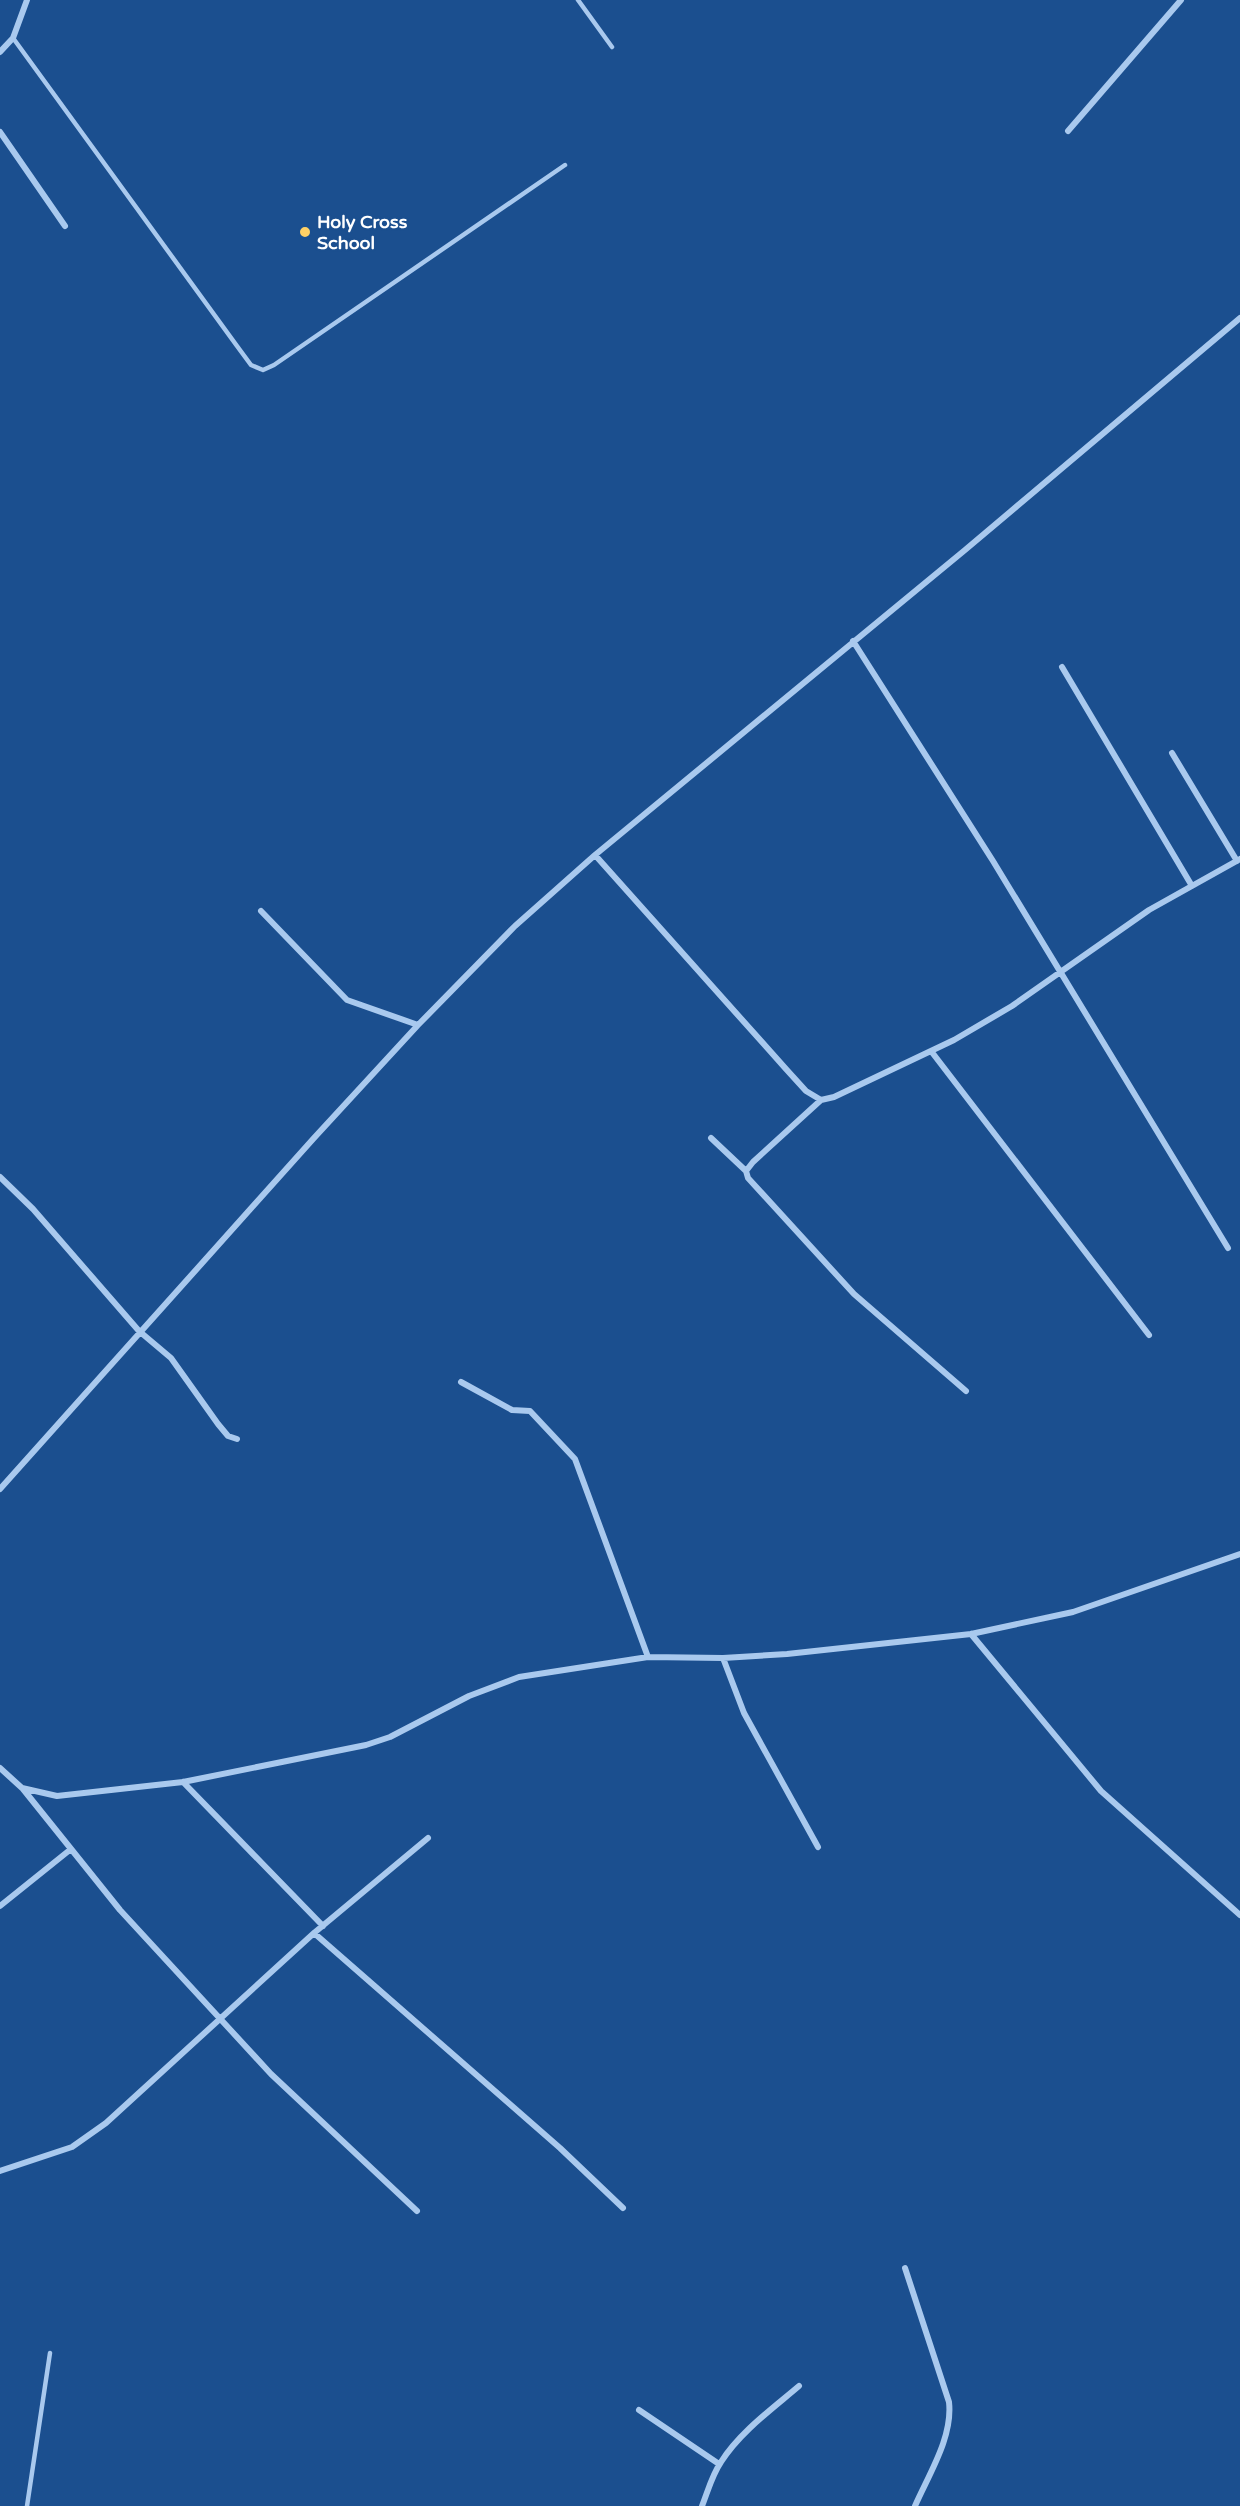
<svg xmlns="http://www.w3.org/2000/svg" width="1240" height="2506" font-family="'Varela Round',sans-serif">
	<rect width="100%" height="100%" fill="#1b4f8f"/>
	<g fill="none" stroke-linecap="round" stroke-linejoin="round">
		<path stroke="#a9c9ee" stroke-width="4.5" d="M 578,0 L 612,47
			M 13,38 L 237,346 L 251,365 L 263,370 L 274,365 L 565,165
			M 27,2506 L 50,2353"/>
		<path stroke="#a9c9ee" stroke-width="6" d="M 0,52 L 13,38 L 27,0
			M 1068,131 L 1181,0
			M 0,132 L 65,226
			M 853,641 L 993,861 L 1228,1248
			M 1062,667 L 1192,886
			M 1172,753 L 1237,861
			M 595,855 L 786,1069 L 806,1091 L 821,1100 L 834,1097 L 954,1040 L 1012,1006 L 1149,910 L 1240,859
			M 261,911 L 347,1000 L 418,1025
			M 931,1051 L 1149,1335
			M 821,1100 L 753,1162 L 746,1171 L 748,1178 L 854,1294 L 966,1391
			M 711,1138 L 746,1171
			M 0,1177 L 33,1209 L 139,1331 L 171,1358 L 218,1424 L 228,1436 L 237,1439
			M 461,1382 L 512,1410 L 530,1411 L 575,1459 L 648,1657
			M 0,1489 L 314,1138 L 418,1025 L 515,926 L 595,855 L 965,550 L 1240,318
			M 971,1634 L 1101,1791 L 1240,1915
			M 723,1658 L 744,1713 L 818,1847
			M 0,1768 L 22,1788 L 57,1796 L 183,1782 L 366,1745 L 390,1737 L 469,1696 L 519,1677 L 648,1657 L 723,1658 L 787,1654 L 971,1634 L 1073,1612 L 1240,1554
			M 183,1782 L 323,1926
			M 23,1789 L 120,1910 L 271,2074 L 417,2211
			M 0,1906 L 71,1849
			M 314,1933 L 560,2148 L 623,2208
			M 0,2171 L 72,2147 L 106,2123 L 314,1933 L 428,1838
			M 905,2268 L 949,2402 C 953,2437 929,2474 915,2506
			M 639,2410 L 719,2464
			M 702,2506 C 708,2491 712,2475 721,2462 C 740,2432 772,2409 799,2386"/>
	</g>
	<circle fill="#ffd166" stroke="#1b4f8f" stroke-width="2" cx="305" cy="232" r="6"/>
	<g text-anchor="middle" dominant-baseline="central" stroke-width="4.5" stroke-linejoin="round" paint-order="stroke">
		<g font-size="18" font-weight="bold" fill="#fff" stroke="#1b4f8f" text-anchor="start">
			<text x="317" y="222">Holy Cross<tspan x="317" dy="21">School</tspan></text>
		</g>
	</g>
</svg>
